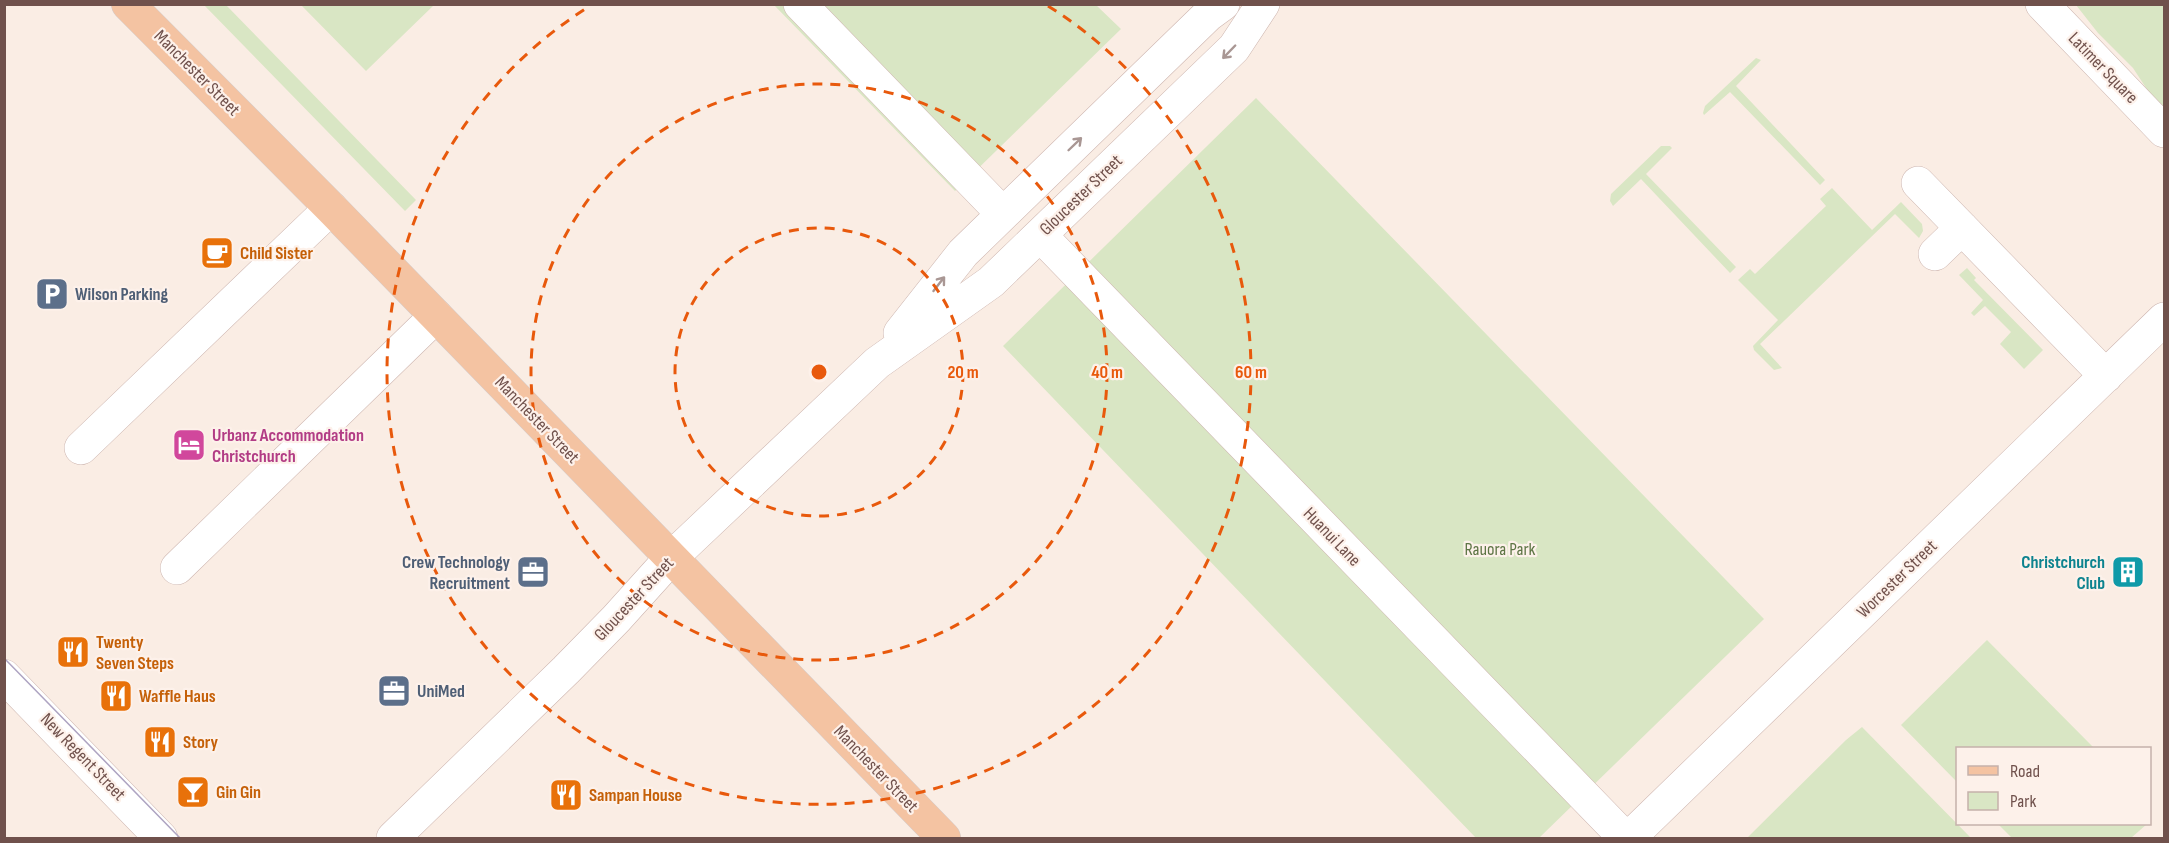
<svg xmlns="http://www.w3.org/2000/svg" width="2169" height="843" font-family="'Sofia Sans Condensed',sans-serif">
	<rect width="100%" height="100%" fill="#faede4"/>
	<path fill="#d9e6c4" d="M 204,5 L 226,5 L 416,200 L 405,211 Z
		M 301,5 L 434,5 L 366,71 Z
		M 774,5 L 1096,5 L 1121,29 L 955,191 Z
		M 2076,5 L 2164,5 L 2164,109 L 2152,97 L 2133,68 L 2098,33 Z
		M 1756,58 L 1761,60 L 1736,86 L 1825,180 L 1820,185 L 1730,92 L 1704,115 L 1703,113 L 1705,106 Z
		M 1256,98 L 1764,619 L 1539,838 L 1476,838 L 1003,346 Z
		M 1661,146 L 1670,146 L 1672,148 L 1646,174 L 1736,267 L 1730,273 L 1641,179 L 1613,206 L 1610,201 L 1611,194 Z
		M 1832,188 L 1872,230 L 1901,202 L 1922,224 L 1923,231 L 1919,238 L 1895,214 L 1760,344 L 1782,368 L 1774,370 L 1754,350 L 1753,346 L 1778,320 L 1738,280 L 1750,269 L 1755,274 L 1826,206 L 1820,199 Z
		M 1967,268 L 1976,278 L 1974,280 L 2043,350 L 2024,369 L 2000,344 L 2011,332 L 1985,306 L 1974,316 L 1971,313 L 1983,300 L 1959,275 Z
		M 1987,640 L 2094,748 L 1958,748 L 1957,782 L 1901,725 Z
		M 1862,727 L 1971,838 L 1747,838 L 1846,740 Z
		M 1998,824 L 2147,824 L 2131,838 L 2012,838 Z"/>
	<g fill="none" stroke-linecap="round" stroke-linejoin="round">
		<g stroke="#cdb5af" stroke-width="34">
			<path id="minor" d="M 800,4 L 1003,214
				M 2042,4 L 2164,131
				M 1918,183 L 2106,376
				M 1040,235 L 1625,838
				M 1935,254 L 1962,228
				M 900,333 L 963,253 L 1208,15 L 1223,4
				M 81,448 L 331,208
				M 177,568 L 436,316
				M 4,676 L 161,838
				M 393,838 L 566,670 L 616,619 L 671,558 L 877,363 L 991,282 L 1234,48 L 1263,4
				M 1629,838 L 2164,319"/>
		</g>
		<g stroke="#d4cbc9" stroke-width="34">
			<path id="major" d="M 128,4 L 331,208 L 944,838"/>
		</g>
		<use href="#minor" stroke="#fff" stroke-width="33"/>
		<use href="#major" stroke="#f4c3a2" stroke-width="33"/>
		<path stroke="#aea4c2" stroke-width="1.5" d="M 4,658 L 180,838"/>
	</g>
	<defs><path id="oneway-shaft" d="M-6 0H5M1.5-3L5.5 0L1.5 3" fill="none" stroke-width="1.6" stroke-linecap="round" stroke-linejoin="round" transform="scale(1.5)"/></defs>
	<g stroke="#a99794">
		<use href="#oneway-shaft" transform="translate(1229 52) rotate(134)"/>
		<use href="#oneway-shaft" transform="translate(1075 144) rotate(-44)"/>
		<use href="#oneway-shaft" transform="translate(939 284) rotate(-52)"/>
	</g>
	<g fill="none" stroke="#e8590c" stroke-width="3" stroke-dasharray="10 8">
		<circle cx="819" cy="372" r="144"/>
		<circle cx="819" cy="372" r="288"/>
		<path d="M1048 6A432 432 0 1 1 590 6"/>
	</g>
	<defs>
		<g id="cafe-square" transform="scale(1.725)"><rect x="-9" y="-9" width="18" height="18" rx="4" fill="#e8710a" stroke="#fdf1ea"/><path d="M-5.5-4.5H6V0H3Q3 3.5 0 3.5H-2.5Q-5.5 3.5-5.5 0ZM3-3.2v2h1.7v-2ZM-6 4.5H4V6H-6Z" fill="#fff"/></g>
		<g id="parking-square" transform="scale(1.725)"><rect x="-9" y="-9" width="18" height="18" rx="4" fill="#5c6f8a" stroke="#fdf1ea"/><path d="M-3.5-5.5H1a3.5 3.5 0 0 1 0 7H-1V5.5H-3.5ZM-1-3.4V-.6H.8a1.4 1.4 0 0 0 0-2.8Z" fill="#fff"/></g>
		<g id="hotel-square" transform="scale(1.725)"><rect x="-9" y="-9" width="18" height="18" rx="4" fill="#d1479c" stroke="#fdf1ea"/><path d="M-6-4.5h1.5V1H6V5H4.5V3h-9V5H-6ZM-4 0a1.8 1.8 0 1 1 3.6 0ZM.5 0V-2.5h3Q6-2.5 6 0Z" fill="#fff"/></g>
		<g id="office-square" transform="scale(1.725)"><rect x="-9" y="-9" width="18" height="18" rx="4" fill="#5c6f8a" stroke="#fdf1ea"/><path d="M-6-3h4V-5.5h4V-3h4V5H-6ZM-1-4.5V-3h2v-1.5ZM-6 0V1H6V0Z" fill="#fff"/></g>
		<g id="building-square" transform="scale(1.725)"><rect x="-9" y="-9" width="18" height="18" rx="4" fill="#0f9aa8" stroke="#fdf1ea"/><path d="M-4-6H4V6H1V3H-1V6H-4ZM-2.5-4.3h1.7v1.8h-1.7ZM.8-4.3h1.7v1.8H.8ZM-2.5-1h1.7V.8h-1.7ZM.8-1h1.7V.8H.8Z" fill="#fff"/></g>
		<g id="restaurant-square" transform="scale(1.725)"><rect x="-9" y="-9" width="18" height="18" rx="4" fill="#e8710a" stroke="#fdf1ea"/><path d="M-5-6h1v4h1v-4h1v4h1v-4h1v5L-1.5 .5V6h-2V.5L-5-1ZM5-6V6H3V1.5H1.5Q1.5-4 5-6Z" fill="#fff"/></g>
		<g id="bar-square" transform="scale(1.725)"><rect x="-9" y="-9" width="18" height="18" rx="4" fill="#e8710a" stroke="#fdf1ea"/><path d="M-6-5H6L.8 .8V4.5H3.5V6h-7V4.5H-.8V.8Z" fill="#fff"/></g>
	</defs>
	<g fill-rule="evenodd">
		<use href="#cafe-square" x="217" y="253"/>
		<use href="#parking-square" x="52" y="294"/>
		<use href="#hotel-square" x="189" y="445"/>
		<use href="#office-square" x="533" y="572"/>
		<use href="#building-square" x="2128" y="572"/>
		<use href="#restaurant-square" x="73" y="652"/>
		<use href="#office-square" x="394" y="691"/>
		<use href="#restaurant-square" x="116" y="696"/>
		<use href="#restaurant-square" x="160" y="742"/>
		<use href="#bar-square" x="193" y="792"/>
		<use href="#restaurant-square" x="566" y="795"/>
	</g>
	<g text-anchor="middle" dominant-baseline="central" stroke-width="4.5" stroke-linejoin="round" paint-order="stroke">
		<g font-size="18" fill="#70514c" stroke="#fdf1ea">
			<text transform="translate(2103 68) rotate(46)">Latimer Square</text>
			<text transform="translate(197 73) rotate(45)">Manchester Street</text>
			<text transform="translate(1081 195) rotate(-44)">Gloucester Street</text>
			<text transform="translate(537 420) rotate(46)">Manchester Street</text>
			<text transform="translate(1332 537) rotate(46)">Huanui Lane</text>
			<text transform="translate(1897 579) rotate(-44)">Worcester Street</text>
			<text transform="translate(634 599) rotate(-47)">Gloucester Street</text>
			<text transform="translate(83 757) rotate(46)">New Regent Street</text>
			<text transform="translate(876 769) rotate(46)">Manchester Street</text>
		</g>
		<g font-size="18" font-weight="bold" fill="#c56008" stroke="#fdf1ea" text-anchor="start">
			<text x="240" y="253">Child Sister</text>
			<text x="96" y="642">Twenty<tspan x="96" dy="21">Seven Steps</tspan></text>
			<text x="139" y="696">Waffle Haus</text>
			<text x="183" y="742">Story</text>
			<text x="216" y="792">Gin Gin</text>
			<text x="589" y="795">Sampan House</text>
		</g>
		<g font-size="18" font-weight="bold" fill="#4e5e75" stroke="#fdf1ea" text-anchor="start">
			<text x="75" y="294">Wilson Parking</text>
			<text x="510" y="562" text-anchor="end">Crew Technology<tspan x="510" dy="21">Recruitment</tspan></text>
			<text x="417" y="691">UniMed</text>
		</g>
		<g font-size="18" font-weight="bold" fill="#b23c85" stroke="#fdf1ea" text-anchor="start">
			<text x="212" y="435">Urbanz Accommodation<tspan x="212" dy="21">Christchurch</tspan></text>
		</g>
		<g font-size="18" fill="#5e7545" stroke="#fdf1ea">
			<text x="1500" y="549">Rauora Park</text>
		</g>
		<g font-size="18" font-weight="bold" fill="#0d838f" stroke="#fdf1ea" text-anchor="end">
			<text x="2105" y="562">Christchurch<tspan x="2105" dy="21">Club</tspan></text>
		</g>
	</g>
	<circle cx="819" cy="372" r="9" fill="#e8590c" stroke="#fdf1ea" stroke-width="3"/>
	<g font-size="18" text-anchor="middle" font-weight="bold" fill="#e8590c" stroke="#fdf1ea" stroke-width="4.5" stroke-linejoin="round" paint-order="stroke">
		<text x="963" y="378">20 m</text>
		<text x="1107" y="378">40 m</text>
		<text x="1251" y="378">60 m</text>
	</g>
	<rect width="2169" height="843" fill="none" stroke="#70514c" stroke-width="12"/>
	<rect x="1956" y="747" width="195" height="78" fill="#fdf1ea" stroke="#c5b1ab" stroke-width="1.5"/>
	<rect x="1968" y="766" width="30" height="9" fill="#f4c3a2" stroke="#c5b1ab" stroke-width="1.5"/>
	<text x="2010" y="777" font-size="18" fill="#70514c">Road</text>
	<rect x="1968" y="792" width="30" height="18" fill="#d9e6c4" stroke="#c5b1ab" stroke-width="1.5"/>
	<text x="2010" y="807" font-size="18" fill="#70514c">Park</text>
</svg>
